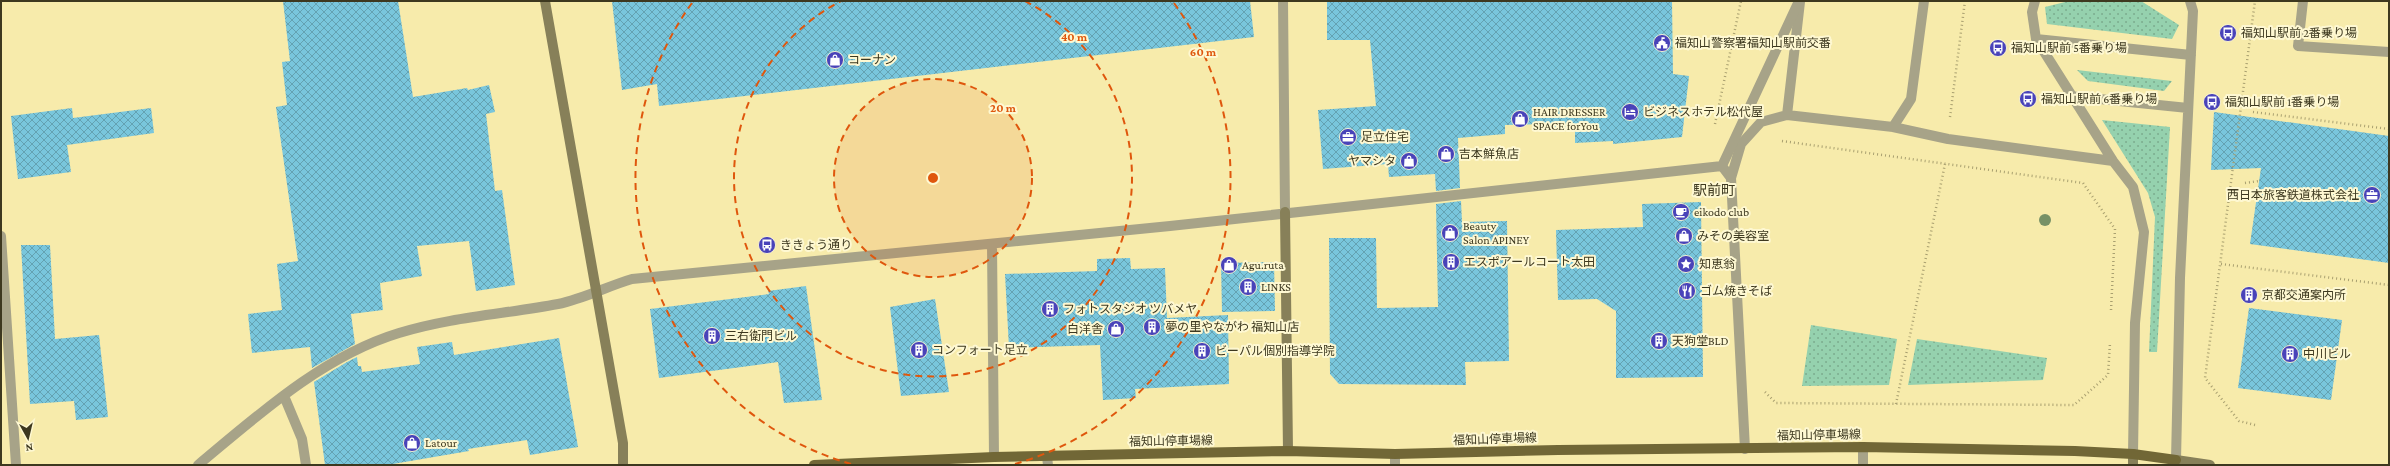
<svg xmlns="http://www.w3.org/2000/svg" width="2390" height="466" font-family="'Crimson Pro','Noto Sans JP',serif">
	<defs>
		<pattern id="grass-dots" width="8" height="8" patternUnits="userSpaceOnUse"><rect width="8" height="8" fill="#95d1ae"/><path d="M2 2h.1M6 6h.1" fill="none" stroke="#7bab8d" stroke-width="1.8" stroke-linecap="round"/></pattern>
		<pattern id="building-cross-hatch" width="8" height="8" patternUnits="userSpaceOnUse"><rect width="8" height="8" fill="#79c6dc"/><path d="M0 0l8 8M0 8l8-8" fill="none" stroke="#64a2b2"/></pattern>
	</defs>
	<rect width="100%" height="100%" fill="#f7ebab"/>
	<path fill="url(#grass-dots)" d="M 2069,1 L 2141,1 L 2179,25 L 2172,39 L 2047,24 L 2045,7 Z
		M 2077,70 L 2172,81 L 2164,91 L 2088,81 Z
		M 2102,120 L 2170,127 L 2157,352 L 2149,352 L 2155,217 L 2148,193 Z
		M 1811,325 L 1897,339 L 1889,385 L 1802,386 Z
		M 1917,339 L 2047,358 L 2043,380 L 1908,385 Z"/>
	<path fill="url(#building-cross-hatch)" d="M 283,1 L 398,1 L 413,97 L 467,88 L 468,90 L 489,85 L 495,112 L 486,114 L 495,191 L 502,190 L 515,285 L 476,291 L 469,241 L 417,246 L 422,276 L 380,283 L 383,310 L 351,314 L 355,344 L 312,368 L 310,347 L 252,353 L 248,314 L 282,310 L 277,264 L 298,261 L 276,107 L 287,105 L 282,62 L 290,61 Z
		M 612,1 L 1250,1 L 1254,37 L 659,106 L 657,84 L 622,90 Z
		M 1327,1 L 1672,1 L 1673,74 L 1689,76 L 1682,137 L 1613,144 L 1613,141 L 1575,143 L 1575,130 L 1554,131 L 1554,124 L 1505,125 L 1505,134 L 1458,138 L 1460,188 L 1436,191 L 1435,174 L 1389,177 L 1388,164 L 1323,169 L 1318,110 L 1376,106 L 1370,40 L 1327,40 Z
		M 72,108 L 73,118 L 151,108 L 154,133 L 67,145 L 71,172 L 18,179 L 11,116 Z
		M 2214,112 L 2389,136 L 2389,263 L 2250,244 L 2261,168 L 2211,170 Z
		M 1461,201 L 1462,222 L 1507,221 L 1509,361 L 1465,362 L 1466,385 L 1339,384 L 1330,374 L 1329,238 L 1376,238 L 1377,308 L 1438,307 L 1436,204 Z
		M 1701,202 L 1703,377 L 1616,378 L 1616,311 L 1597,299 L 1558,300 L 1556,230 L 1643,227 L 1642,204 Z
		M 21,245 L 50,245 L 55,339 L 99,335 L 108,417 L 76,420 L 74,401 L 30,404 Z
		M 1130,258 L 1131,269 L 1165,268 L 1167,318 L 1228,315 L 1229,384 L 1135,389 L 1136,398 L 1103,400 L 1100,345 L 1009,348 L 1005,274 L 1097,271 L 1097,259 Z
		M 1274,262 L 1275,311 L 1222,312 L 1221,263 Z
		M 806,286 L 822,400 L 784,403 L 778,362 L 659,378 L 650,309 L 769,294 L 768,291 Z
		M 935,299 L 949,392 L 901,396 L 890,307 Z
		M 2249,308 L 2342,320 L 2331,400 L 2238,388 Z
		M 559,338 L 578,447 L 530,455 L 527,440 L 468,449 L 469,451 L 387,465 L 325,465 L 314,382 L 347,362 L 357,357 L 358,366 L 361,366 L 362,372 L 420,364 L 417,347 L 452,342 L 454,355 Z"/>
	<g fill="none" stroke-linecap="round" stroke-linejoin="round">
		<path stroke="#a9a070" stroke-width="2.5" stroke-dasharray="1 3" stroke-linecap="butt" d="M 2253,112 L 2389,129
			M 1950,117 L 1965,1
			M 1715,124 L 1741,1
			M 1782,141 L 2083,183 L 2115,229 L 2111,310
			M 2245,183 L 2259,181
			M 2221,264 L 2389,285
			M 1765,392 L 1776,403 L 2074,405 L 2108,375 L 2110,343
			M 1896,404 L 1945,164
			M 2255,425 L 2239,421 L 2205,378 L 2255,1"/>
		<path stroke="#a7a388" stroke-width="10" d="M 2035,1 L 2032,12 L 2036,39 L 2113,161 L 2133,187 L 2144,232 L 2135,323 L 2133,454
			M 2303,1 L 2298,46 L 2389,52
			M 2036,39 L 2191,55
			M 2070,96 L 2188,108
			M 1787,115 L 1800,2
			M 1893,127 L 1911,99 L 1924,1
			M 1745,449 L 1731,178 L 1741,144 L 1761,122 L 1787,115 L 1893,127 L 1948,139 L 2113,161
			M 2176,460 L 2180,278 L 2193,11 L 2190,1"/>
		<path stroke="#a7a388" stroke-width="10" d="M 1283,1 L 1285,212
			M 1722,166 L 1799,1
			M 1,236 L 16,465
			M 992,244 L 994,457
			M 284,396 L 302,439 L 306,465
			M 1047,457 L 1048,465
			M 198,465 C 258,415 323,356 399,333 C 451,317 505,314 558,304 C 583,299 608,286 632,279 L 1170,226 L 1722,166 L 1731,178
			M 1395,465 L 1395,454
			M 1863,465 L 1863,447"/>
		<path stroke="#878059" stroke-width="10" d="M 545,1 L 623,443 L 623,465
			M 1285,212 L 1288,451
			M 2133,454 L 2133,465
			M 2177,465 L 2176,460 L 2210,465"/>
		<path stroke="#716736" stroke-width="10" d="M 814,465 L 994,457 L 1288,451 L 1395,454 L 1558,450 L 1863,447 L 2075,451 L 2133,454 L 2176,460"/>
	</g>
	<circle fill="#779166" cx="2045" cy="220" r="6"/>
	<circle cx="933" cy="178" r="99" fill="#df570d" fill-opacity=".12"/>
	<g fill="none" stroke="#df570d" stroke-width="2" stroke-dasharray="7 5">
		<circle cx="933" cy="178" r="99"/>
		<path d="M1025 1A199 199 0 1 1 841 1"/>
		<path d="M851 464A298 298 0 0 1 692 3M1174 3A298 298 0 0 1 1015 464"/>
	</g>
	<defs>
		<g id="bus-disc" transform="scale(0.9)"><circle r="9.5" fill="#4943b9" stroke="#fef8d2"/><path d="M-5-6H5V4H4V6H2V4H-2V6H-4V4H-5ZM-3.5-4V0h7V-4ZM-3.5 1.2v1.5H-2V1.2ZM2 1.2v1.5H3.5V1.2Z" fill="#fff"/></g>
		<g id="civic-disc" transform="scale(0.9)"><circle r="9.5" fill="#4943b9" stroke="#fef8d2"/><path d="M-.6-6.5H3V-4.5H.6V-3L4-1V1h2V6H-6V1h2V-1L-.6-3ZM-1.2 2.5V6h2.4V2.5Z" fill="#fff"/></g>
		<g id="shop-disc" transform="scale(0.9)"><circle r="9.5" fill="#4943b9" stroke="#fef8d2"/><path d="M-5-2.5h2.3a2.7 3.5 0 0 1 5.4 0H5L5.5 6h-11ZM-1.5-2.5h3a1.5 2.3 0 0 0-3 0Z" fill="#fff"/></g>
		<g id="hotel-disc" transform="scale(0.9)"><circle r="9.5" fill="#4943b9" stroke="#fef8d2"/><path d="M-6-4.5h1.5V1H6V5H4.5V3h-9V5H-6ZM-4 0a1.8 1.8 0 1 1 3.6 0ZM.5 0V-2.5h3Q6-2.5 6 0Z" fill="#fff"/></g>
		<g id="office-disc" transform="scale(0.9)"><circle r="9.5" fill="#4943b9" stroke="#fef8d2"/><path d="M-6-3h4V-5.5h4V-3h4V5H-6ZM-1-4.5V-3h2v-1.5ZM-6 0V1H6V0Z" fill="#fff"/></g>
		<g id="cafe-disc" transform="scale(0.9)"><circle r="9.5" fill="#4943b9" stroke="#fef8d2"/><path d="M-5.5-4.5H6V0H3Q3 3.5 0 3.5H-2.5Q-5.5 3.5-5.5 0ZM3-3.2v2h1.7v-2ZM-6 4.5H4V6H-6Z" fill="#fff"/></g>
		<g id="building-disc" transform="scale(0.9)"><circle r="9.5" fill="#4943b9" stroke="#fef8d2"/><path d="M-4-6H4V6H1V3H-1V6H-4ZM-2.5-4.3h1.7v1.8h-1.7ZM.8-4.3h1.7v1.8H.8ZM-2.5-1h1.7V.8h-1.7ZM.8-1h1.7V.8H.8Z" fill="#fff"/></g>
		<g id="sight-disc" transform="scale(0.9)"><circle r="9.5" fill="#4943b9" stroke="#fef8d2"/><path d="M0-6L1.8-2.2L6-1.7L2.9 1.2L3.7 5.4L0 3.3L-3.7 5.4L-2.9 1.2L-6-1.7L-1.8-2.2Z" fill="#fff"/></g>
		<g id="restaurant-disc" transform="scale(0.9)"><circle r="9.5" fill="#4943b9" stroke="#fef8d2"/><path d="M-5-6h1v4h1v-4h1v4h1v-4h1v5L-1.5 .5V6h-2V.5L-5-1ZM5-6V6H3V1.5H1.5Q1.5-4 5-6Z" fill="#fff"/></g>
	</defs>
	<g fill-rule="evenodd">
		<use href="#bus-disc" x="2228" y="33"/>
		<use href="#civic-disc" x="1662" y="43"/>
		<use href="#bus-disc" x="1998" y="48"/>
		<use href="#shop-disc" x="835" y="60"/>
		<use href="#bus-disc" x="2028" y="99"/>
		<use href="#bus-disc" x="2212" y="102"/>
		<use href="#hotel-disc" x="1630" y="112"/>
		<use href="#shop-disc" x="1520" y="119"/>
		<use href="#office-disc" x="1348" y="137"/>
		<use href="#shop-disc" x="1446" y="154"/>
		<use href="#shop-disc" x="1409" y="161"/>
		<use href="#office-disc" x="2372" y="195"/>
		<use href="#cafe-disc" x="1681" y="212"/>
		<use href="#shop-disc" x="1450" y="233"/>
		<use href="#shop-disc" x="1684" y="236"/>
		<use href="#bus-disc" x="767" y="245"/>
		<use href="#building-disc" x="1451" y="262"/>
		<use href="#sight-disc" x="1686" y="264"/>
		<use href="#shop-disc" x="1229" y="265"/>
		<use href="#building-disc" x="1248" y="287"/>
		<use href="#restaurant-disc" x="1687" y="291"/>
		<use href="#building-disc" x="2249" y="295"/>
		<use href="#building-disc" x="1050" y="309"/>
		<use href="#building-disc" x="1152" y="327"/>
		<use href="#shop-disc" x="1116" y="329"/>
		<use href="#building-disc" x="712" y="336"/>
		<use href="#building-disc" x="1659" y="341"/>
		<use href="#building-disc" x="919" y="350"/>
		<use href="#building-disc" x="1202" y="351"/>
		<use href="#building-disc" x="2290" y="354"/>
		<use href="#shop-disc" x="412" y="443"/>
	</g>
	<g text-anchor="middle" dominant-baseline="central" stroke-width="4" stroke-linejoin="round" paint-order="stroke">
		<g font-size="12" fill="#3d381f" stroke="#fef8d2" text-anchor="start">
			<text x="2241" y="33">福知山駅前 2番乗り場</text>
			<text x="1675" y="43">福知山警察署福知山駅前交番</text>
			<text x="2011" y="48">福知山駅前 5番乗り場</text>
			<text x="848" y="60">コーナン</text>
			<text x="2041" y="99">福知山駅前 6番乗り場</text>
			<text x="2225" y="102">福知山駅前 1番乗り場</text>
			<text x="1533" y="112">HAIR DRESSER<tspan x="1533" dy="14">SPACE forYou</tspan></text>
			<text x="1643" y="112">ビジネスホテル松代屋</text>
			<text x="1361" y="137">足立住宅</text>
			<text x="1459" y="154">吉本鮮魚店</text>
			<text x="1396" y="161" text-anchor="end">ヤマシタ</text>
			<text x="2359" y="195" text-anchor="end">西日本旅客鉄道株式会社</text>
			<text x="1694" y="212">eikodo club</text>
			<text x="1463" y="226">Beauty<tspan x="1463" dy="14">Salon APINEY</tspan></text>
			<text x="1697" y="236">みその美容室</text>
			<text x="780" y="245">ききょう通り</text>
			<text x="1464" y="262">エスポアールコート太田</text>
			<text x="1699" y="264">知恵翁</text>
			<text x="1242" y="265">Agu.ruta</text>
			<text x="1261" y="287">LINKS</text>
			<text x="1700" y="291">ゴム焼きそば</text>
			<text x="2262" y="295">京都交通案内所</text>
			<text x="1063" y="309">フォトスタジオ ツバメヤ</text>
			<text x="1165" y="327">夢の里やながわ 福知山店</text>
			<text x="1103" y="329" text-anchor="end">白洋舎</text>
			<text x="725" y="336">三右衛門ビル</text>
			<text x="1672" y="341">天狗堂BLD</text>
			<text x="932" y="350">コンフォート足立</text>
			<text x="1215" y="351">ビーパル個別指導学院</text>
			<text x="2303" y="354">中川ビル</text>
			<text x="425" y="443">Latour</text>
		</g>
		<g font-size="12" fill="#3d381f" stroke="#fef8d2">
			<text transform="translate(1819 435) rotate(-1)">福知山停車場線</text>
			<text transform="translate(1495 439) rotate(-2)">福知山停車場線</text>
			<text transform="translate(1171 441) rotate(-1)">福知山停車場線</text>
		</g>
		<g font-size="14" fill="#3d381f" stroke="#fef8d2">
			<text x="1714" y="190">駅前町</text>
		</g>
	</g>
	<circle cx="933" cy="178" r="6" fill="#df570d" stroke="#fef8d2" stroke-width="2"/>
	<g font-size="12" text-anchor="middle" font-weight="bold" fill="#df570d" stroke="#fef8d2" stroke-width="4" stroke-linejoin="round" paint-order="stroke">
		<text x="1074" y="41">40 m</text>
		<text x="1203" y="56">60 m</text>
		<text x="1003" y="112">20 m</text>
	</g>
	<rect width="2390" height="466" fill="none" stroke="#3d381f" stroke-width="4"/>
	<g transform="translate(28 438) rotate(172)" stroke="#fef8d2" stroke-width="3" paint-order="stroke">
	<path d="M0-3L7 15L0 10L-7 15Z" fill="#3d381f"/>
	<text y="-6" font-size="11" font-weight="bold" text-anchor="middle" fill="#3d381f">N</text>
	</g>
</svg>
